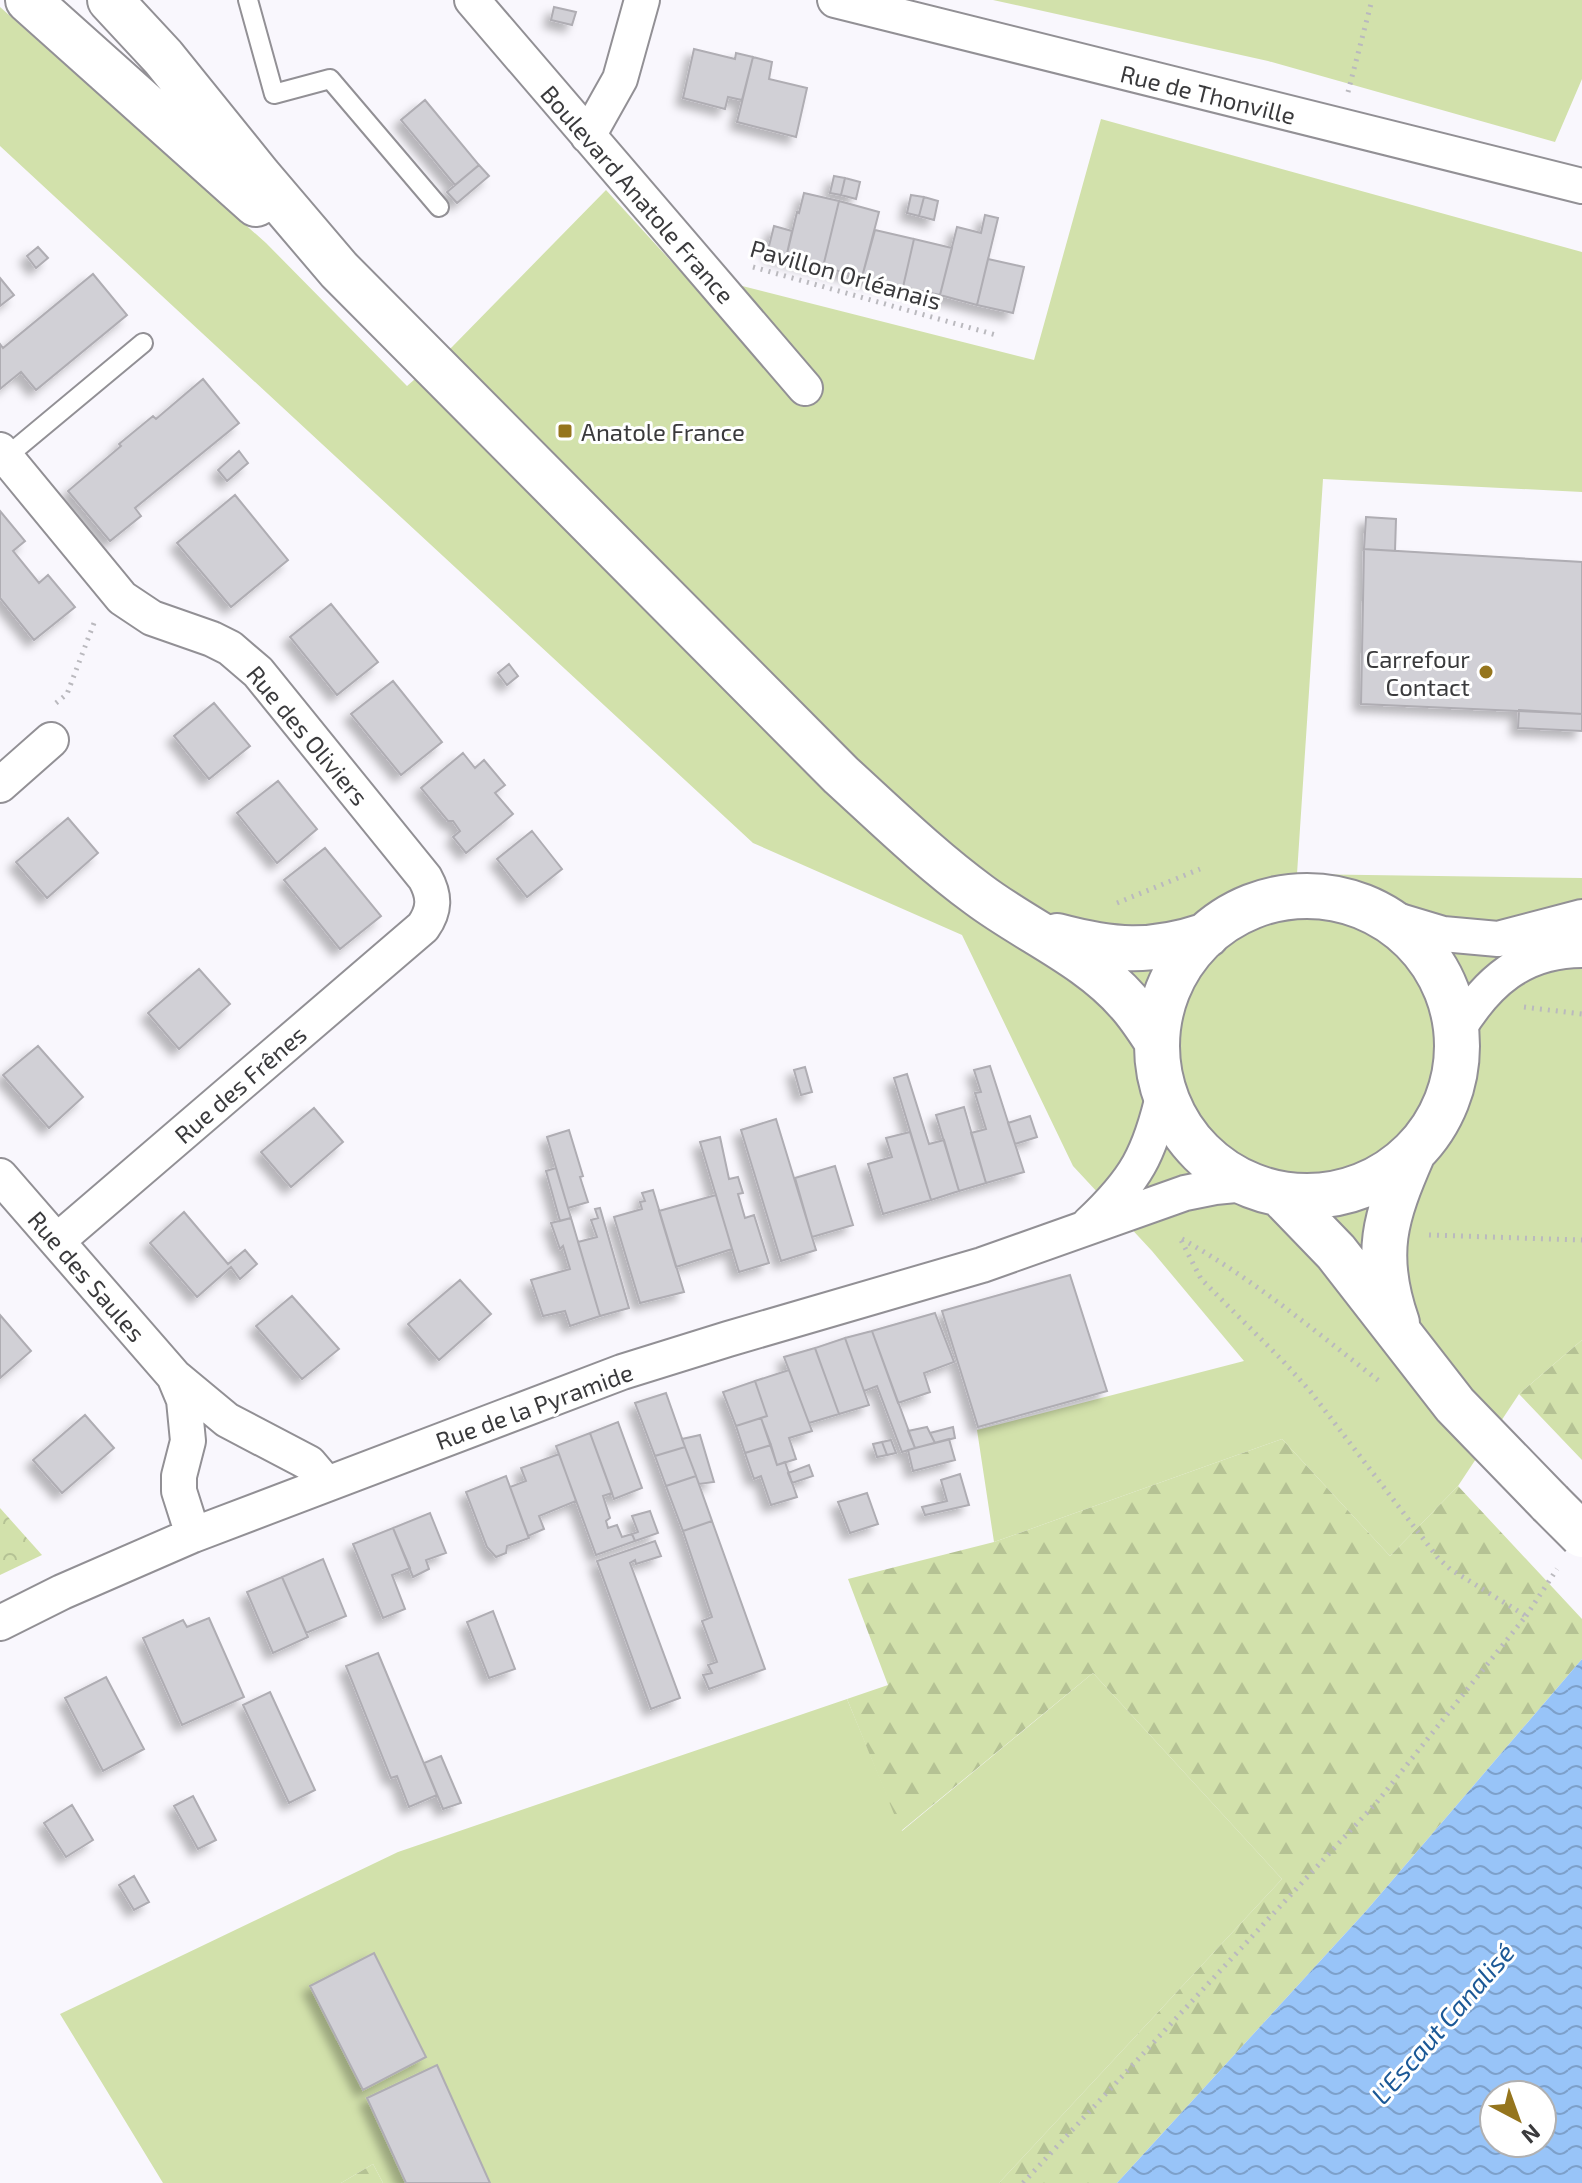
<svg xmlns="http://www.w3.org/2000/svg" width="1582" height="2183" font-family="'Exo 2',sans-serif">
	<defs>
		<pattern id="forest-firs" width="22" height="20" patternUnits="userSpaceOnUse" patternTransform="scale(2)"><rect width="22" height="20" fill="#d2e1ab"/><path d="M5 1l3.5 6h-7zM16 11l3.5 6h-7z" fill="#b5c294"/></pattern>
		<pattern id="park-crowns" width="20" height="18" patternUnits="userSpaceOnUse" patternTransform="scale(2)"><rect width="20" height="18" fill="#d2e1ab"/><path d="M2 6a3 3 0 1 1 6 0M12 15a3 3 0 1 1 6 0" fill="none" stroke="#b5c294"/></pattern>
		<pattern id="water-waves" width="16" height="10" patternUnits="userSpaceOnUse" patternTransform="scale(2)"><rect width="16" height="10" fill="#98c4f8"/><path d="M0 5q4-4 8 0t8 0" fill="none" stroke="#7da0ca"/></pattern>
		<filter id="shadow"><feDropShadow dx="-7" dy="7" stdDeviation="4" flood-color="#0004"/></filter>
	</defs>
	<rect width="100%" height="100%" fill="#f9f7fd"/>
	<path fill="#d2e1ab" d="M 993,0 L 1582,0 L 1582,79 L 1555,142 L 1268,61 Z
		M 0,7 L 266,243 L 407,386 L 452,347 L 606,190 L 679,270 L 1034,360 L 1101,119 L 1582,252 L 1582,492 L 1323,479 L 1297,874 L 1582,878 L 1582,1340 L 1519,1394 L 1458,1486 L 1390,1556 L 1282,1439 L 994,1542 L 977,1430 L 1244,1361 L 1152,1251 L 1073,1166 L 962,935 L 753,843 L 0,146 Z
		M 1093,1673 L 1282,1879 L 999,2183 L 383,2183 L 373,2164 L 341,2183 L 163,2183 L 60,2014 L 398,1852 L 847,1699 L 902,1831 Z"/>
	<path fill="url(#forest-firs)" d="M 1582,1340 L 1582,1460 L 1519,1394 Z
		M 1282,1439 L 1390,1556 L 1458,1486 L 1582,1619 L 1582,1659 L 1366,1911 L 1117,2183 L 999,2183 L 1282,1879 L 1093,1673 L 901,1831 L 847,1699 L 888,1685 L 848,1579 L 994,1542 Z
		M 373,2164 L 383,2183 L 341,2183 Z"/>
	<path fill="url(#park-crowns)" d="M 0,1508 L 42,1555 L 0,1575 Z"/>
	<path fill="url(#water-waves)" fill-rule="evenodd" d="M 1582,1659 L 1582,2183 L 1117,2183 L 1366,1911 ZM 1494,2095 L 1542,2095 L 1542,2143 L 1494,2143 Z"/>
	<path fill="#d1d0d6" stroke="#afadb3" stroke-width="2" filter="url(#shadow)" d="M 554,7 L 576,12 L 572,25 L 551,20 Z
		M 694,49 L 735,59 L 736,53 L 753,57 L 742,100 L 728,97 L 725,109 L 683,98 Z
		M 753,57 L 772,62 L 769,79 L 807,88 L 796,137 L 737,122 Z
		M 425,100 L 479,165 L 455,185 L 401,120 Z
		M 479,165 L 489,176 L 457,203 L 447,192 Z
		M 834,176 L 845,178 L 841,195 L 830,193 Z
		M 845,178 L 860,182 L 856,199 L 841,195 Z
		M 804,193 L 839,201 L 823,267 L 786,258 L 797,212 L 799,213 Z
		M 911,195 L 924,197 L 919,216 L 907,213 Z
		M 924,197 L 938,201 L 934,220 L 919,216 Z
		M 839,201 L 879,212 L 862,277 L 823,267 Z
		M 985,215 L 998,218 L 977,305 L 940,295 L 957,227 L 981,233 Z
		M 774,226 L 792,231 L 786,258 L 773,255 L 769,246 Z
		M 875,230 L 914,239 L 903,287 L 862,277 Z
		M 914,239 L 952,248 L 940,295 L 903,287 Z
		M 38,247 L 48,258 L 36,268 L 27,256 Z
		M 988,259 L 1024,267 L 1013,313 L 977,305 Z
		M 93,274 L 127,315 L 36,390 L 21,372 L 0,389 L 0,344 L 3,348 Z
		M 0,278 L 14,295 L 0,306 Z
		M 203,379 L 239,423 L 135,508 L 141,516 L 110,541 L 68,491 L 121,446 L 119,444 L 153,416 L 156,419 Z
		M 239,451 L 248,463 L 227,481 L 218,470 Z
		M 235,495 L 288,560 L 231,607 L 177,543 Z
		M 0,511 L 25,541 L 13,551 L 39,583 L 48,575 L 75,607 L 34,640 L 0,598 Z
		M 1366,517 L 1396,519 L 1395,551 L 1364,549 Z
		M 1364,549 L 1582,562 L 1582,714 L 1361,704 Z
		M 331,604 L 378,662 L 337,695 L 290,637 Z
		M 509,664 L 518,676 L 507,685 L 498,673 Z
		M 393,681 L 442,742 L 401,775 L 351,714 Z
		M 214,703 L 250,746 L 209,779 L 174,736 Z
		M 1519,710 L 1582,714 L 1582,731 L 1518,728 Z
		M 463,753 L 475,768 L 484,760 L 505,785 L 495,793 L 513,814 L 466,853 L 453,837 L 460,831 L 453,821 L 448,821 L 421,788 Z
		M 278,781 L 317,829 L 277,863 L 237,813 Z
		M 68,818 L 98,853 L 47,898 L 16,862 Z
		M 532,831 L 562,869 L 527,897 L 497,859 Z
		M 325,848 L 381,916 L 340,949 L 284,880 Z
		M 199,969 L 230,1004 L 179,1049 L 148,1013 Z
		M 38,1046 L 83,1097 L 49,1128 L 3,1075 Z
		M 990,1066 L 1024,1172 L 986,1183 L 971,1133 L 986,1129 L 975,1093 L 981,1092 L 974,1070 Z
		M 805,1067 L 812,1092 L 801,1095 L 794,1070 Z
		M 907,1074 L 929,1144 L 944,1140 L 959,1191 L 931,1200 L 894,1078 Z
		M 964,1107 L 986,1183 L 959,1191 L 936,1115 Z
		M 314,1108 L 343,1142 L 291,1187 L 261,1152 Z
		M 1030,1116 L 1037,1137 L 1015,1144 L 1008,1123 Z
		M 776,1119 L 816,1250 L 781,1261 L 741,1130 Z
		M 569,1130 L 583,1176 L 580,1177 L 588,1202 L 568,1208 L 547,1137 Z
		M 910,1132 L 931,1200 L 883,1214 L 868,1164 L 892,1157 L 886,1138 Z
		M 720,1137 L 729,1179 L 738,1177 L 743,1193 L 738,1194 L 745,1218 L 754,1215 L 769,1263 L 739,1272 L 700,1142 Z
		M 835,1166 L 853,1225 L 812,1237 L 795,1178 Z
		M 556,1168 L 571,1218 L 560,1221 L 546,1171 Z
		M 653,1190 L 684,1292 L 640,1303 L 614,1217 L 642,1209 L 640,1202 L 645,1201 L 642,1193 Z
		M 716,1195 L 732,1249 L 676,1267 L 659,1211 Z
		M 600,1208 L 629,1308 L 600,1316 L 578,1242 L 597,1237 L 591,1220 L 598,1218 L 595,1209 Z
		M 184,1212 L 228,1264 L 245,1250 L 257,1264 L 240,1279 L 231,1267 L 197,1297 L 150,1243 Z
		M 571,1218 L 600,1316 L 570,1326 L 565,1311 L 543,1316 L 531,1280 L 570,1269 L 563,1246 L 560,1249 L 551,1223 Z
		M 1070,1275 L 1107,1391 L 978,1427 L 942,1311 Z
		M 460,1280 L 491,1314 L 439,1360 L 408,1324 Z
		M 292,1296 L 339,1349 L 302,1379 L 256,1326 Z
		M 935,1313 L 954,1362 L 924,1373 L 930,1392 L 898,1403 L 872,1331 Z
		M 0,1315 L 31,1351 L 0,1378 Z
		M 872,1331 L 915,1448 L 902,1452 L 877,1386 L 864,1391 L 845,1338 Z
		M 845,1338 L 869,1405 L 839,1414 L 815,1348 Z
		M 815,1348 L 839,1414 L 809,1423 L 784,1357 Z
		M 789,1370 L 812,1431 L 789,1438 L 796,1459 L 777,1465 L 761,1418 L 767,1416 L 755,1381 Z
		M 755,1381 L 767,1416 L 736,1426 L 723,1392 Z
		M 666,1393 L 685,1447 L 655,1456 L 635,1403 Z
		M 85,1415 L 114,1448 L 62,1493 L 33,1460 Z
		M 761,1418 L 771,1445 L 745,1453 L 736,1426 Z
		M 618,1422 L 642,1488 L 614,1499 L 590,1433 Z
		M 927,1427 L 935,1443 L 915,1448 L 908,1431 Z
		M 953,1427 L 955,1438 L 935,1443 L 930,1433 Z
		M 590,1433 L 612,1493 L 603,1496 L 610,1518 L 606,1521 L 608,1528 L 617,1525 L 622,1537 L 632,1534 L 635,1541 L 596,1555 L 556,1446 Z
		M 700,1435 L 714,1482 L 699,1484 L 682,1439 Z
		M 949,1439 L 955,1460 L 913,1471 L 908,1450 Z
		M 891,1440 L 896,1453 L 887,1455 L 882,1442 Z
		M 882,1442 L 887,1455 L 877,1457 L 873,1444 Z
		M 771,1445 L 777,1465 L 785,1462 L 797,1497 L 771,1505 L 761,1476 L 754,1479 L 745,1453 Z
		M 685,1447 L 696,1476 L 666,1486 L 655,1456 Z
		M 559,1454 L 576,1501 L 539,1516 L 544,1529 L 528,1536 L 510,1487 L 526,1481 L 521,1468 Z
		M 809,1465 L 813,1476 L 792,1483 L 788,1473 Z
		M 960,1474 L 969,1505 L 925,1515 L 922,1507 L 947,1501 L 941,1480 Z
		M 506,1476 L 529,1538 L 507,1546 L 506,1553 L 496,1557 L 487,1547 L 466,1492 Z
		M 696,1476 L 712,1521 L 683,1531 L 666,1486 Z
		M 867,1493 L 878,1524 L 850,1533 L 838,1502 Z
		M 650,1511 L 658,1533 L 635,1541 L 632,1534 L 638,1532 L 632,1516 Z
		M 430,1513 L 446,1553 L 426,1560 L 429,1569 L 413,1577 L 393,1528 Z
		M 712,1521 L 765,1669 L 709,1689 L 703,1675 L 712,1673 L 708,1665 L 717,1662 L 702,1621 L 712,1617 L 683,1531 Z
		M 393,1528 L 410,1568 L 392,1575 L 405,1609 L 383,1618 L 353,1544 Z
		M 655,1541 L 661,1556 L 636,1564 L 635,1560 L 630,1563 L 680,1698 L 651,1709 L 597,1561 Z
		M 323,1559 L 346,1616 L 306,1633 L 282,1577 Z
		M 282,1577 L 308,1637 L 273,1653 L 247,1592 Z
		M 493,1611 L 515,1669 L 489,1678 L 467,1622 Z
		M 209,1618 L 244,1697 L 182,1725 L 143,1638 L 183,1620 L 187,1627 Z
		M 378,1653 L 437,1795 L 409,1807 L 397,1776 L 391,1778 L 346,1666 Z
		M 106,1677 L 144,1749 L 103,1771 L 65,1698 Z
		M 270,1692 L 315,1790 L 289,1803 L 243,1705 Z
		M 441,1756 L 461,1803 L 443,1809 L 424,1763 Z
		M 193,1796 L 216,1840 L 198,1849 L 174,1806 Z
		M 72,1805 L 93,1840 L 66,1857 L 44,1823 Z
		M 134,1876 L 149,1902 L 134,1910 L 119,1885 Z
		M 374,1953 L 426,2057 L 363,2090 L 310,1986 Z
		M 437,2065 L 490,2183 L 406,2183 L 367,2098 Z"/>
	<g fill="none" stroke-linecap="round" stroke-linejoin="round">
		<g stroke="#929095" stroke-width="22">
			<path id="service" d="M 248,0 L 274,94 L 330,79 L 439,207
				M 6,457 L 143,343"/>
		</g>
		<g stroke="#929095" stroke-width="38">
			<path id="minor" d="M 472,0 L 805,388
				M 835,0 L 1582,186
				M 588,136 L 620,79 L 642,0
				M 0,450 L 122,598 L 152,618 L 212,639 L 230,648 L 258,672 L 425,878 C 435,896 435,910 423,927 L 57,1241
				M 0,785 L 51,740
				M 1383,916 L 1443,934 L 1498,939 L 1582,917
				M 1457,1031 C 1486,983 1522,950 1582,950
				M 0,1176 L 174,1376 L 227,1420 L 309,1463 L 326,1483
				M 1089,1224 C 1136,1180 1150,1154 1164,1092
				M 174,1376 L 184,1400 L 188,1441 L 179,1476 L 179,1491 L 193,1535
				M 0,1623 L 62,1592 L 193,1535 L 622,1372 L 728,1339 L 982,1265 L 1185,1193 L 1215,1187 L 1246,1184"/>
		</g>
		<g stroke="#929095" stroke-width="48">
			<path id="primary" d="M 28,0 L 256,204
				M 110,0 L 163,57 L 259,176 L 339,270 L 841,775 C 886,816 930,859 979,895 C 1027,931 1088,956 1128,1002 C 1139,1014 1148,1028 1157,1042
				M1157 1046a150 150 0 1 1 300 0a150 150 0 1 1-300 0Z
				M 1057,936 C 1113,951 1150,954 1207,935
				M 1280,1194 L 1336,1252 L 1455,1405 L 1550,1503
				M 1397,1323 C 1373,1254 1385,1217 1413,1153"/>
		</g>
		<path stroke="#bab9be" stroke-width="5" stroke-dasharray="2 6" stroke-linecap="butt" d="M 1348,92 L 1372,0
			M 753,267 L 996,335
			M 56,703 L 67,694 L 94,623
			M 1117,903 L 1200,869
			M 1524,1007 L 1582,1014
			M 1429,1235 L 1582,1240
			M 1182,1239 C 1253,1279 1315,1331 1379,1381
			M 1526,1616 L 1557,1569
			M 1023,2183 L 1377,1802 L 1526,1616 L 1450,1569 L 1438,1558 L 1310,1391 L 1283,1361 L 1201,1279 L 1180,1238"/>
		<use href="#service" stroke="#fff" stroke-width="18"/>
		<use href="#minor" stroke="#fff" stroke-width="34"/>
		<use href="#primary" stroke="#fff" stroke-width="44"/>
		<g stroke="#929095" stroke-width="48" stroke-linecap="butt">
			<path id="primary-bridge" d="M 1550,1503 L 1582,1535"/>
		</g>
		<use href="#primary-bridge" stroke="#fff" stroke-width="44"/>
	</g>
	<g fill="#95751d" stroke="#fff" stroke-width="3">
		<rect x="557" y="423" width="16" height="16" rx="4"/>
		<circle cx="1486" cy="672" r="8"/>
	</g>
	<g text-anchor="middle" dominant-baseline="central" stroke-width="6" stroke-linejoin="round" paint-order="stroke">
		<g font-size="24" fill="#3a3a3c" stroke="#fff">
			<text transform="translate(1208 94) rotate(14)">Rue de Thonville</text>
			<text transform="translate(638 194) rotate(49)">Boulevard Anatole France</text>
			<text transform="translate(846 274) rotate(16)">Pavillon Orléanais</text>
			<text transform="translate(308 735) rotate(50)">Rue des Oliviers</text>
			<text transform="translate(240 1084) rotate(-41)">Rue des Frênes</text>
			<text transform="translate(87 1276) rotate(49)">Rue des Saules</text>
			<text transform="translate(534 1406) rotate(-20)">Rue de la Pyramide</text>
		</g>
		<g font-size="24" fill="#3a3a3c" stroke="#fff" text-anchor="start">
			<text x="581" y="431">Anatole France</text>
			<text x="1470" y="658" text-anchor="end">Carrefour<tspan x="1470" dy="28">Contact</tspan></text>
		</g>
		<g font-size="26" font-style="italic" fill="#1b5896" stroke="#fff">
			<text transform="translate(1442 2023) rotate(-49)">L'Escaut Canalisé</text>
		</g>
	</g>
	<g transform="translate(1518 2119) rotate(139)"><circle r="38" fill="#ffffff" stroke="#b0b0b1" stroke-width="2"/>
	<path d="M0-6L14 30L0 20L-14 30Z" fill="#95751d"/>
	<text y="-12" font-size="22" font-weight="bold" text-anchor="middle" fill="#3a3a3c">N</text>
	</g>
</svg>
